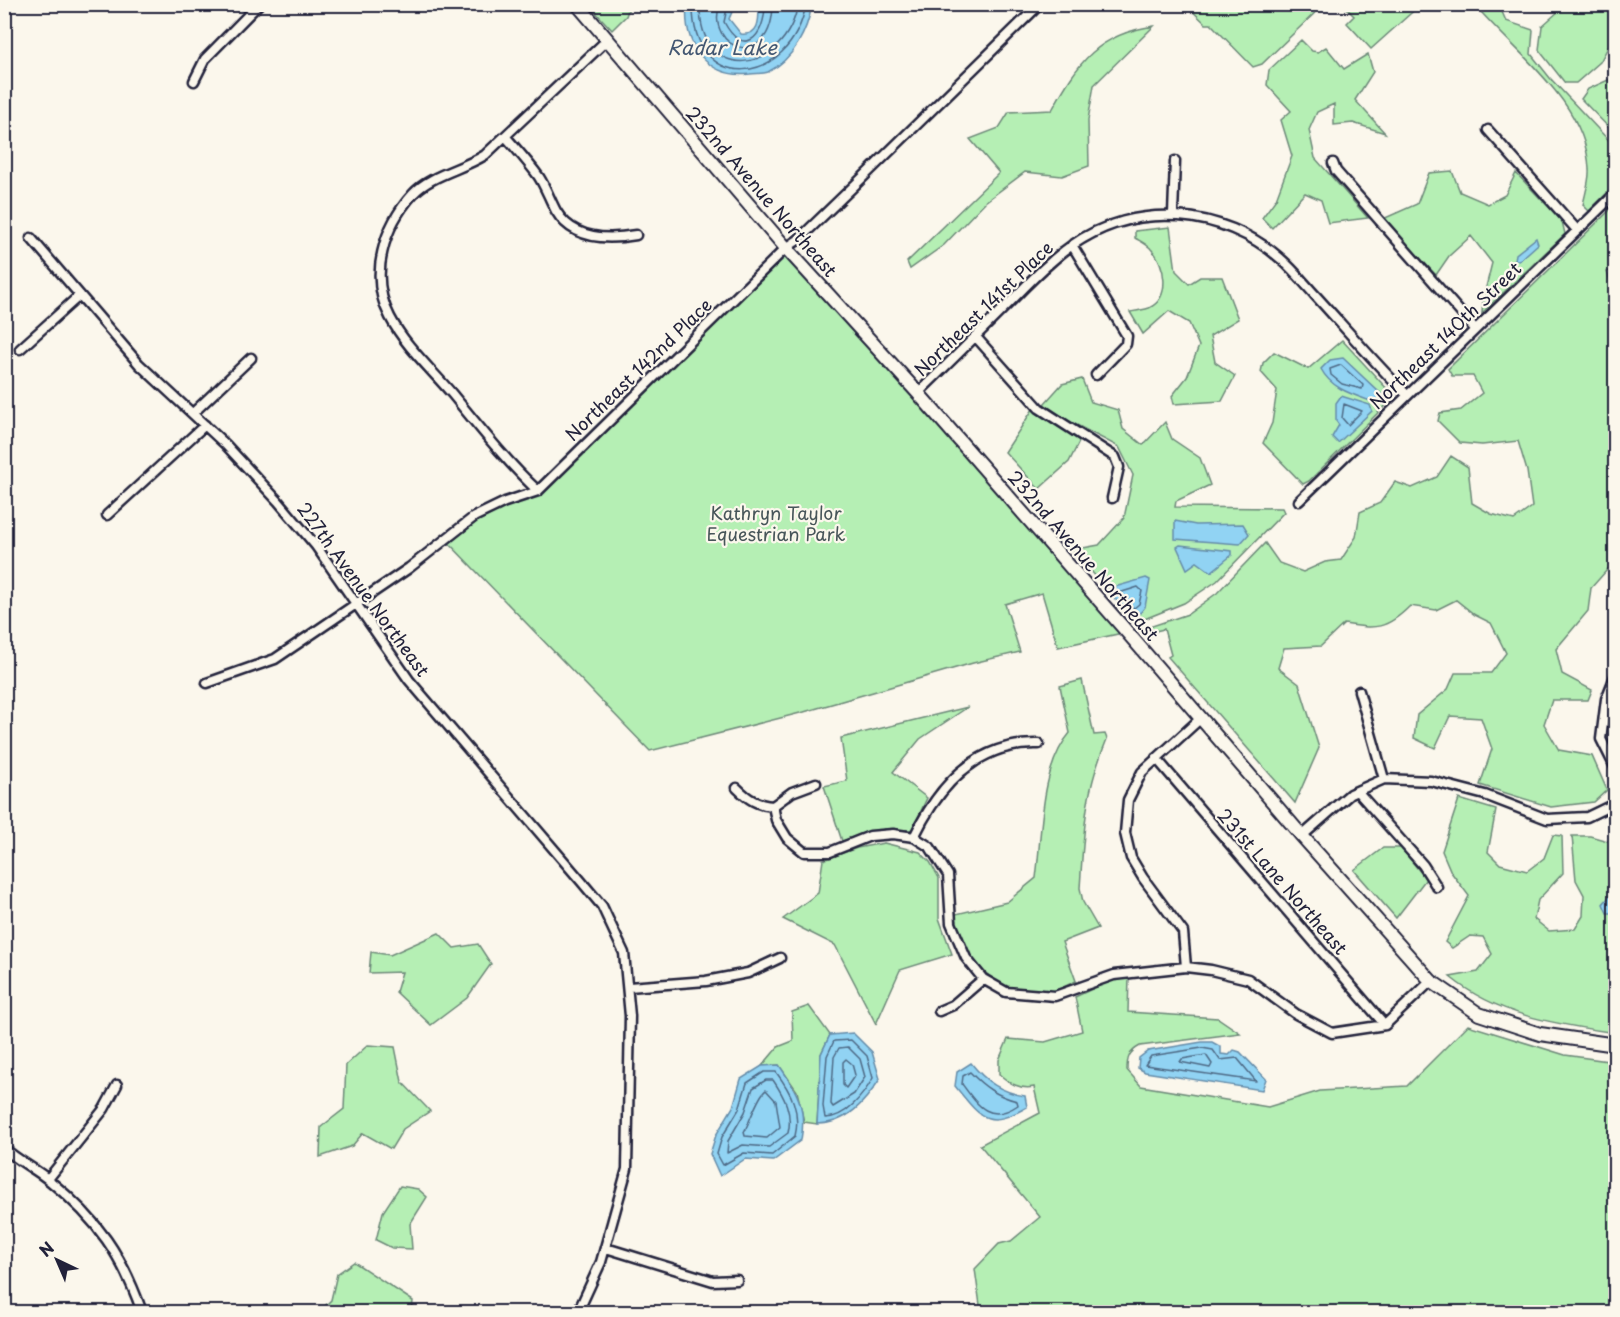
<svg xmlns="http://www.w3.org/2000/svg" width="1620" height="1317" font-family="'Playpen Sans',sans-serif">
	<rect width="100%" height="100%" fill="#fbf7ec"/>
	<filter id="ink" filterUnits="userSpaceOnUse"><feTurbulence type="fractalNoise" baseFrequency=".0167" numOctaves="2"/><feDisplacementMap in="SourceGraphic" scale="12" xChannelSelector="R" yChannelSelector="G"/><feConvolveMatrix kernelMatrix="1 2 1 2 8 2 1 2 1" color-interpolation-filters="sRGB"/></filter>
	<g filter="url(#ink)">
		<path fill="#b5efb4" stroke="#6c8878" stroke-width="1.5" d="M 1405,4 L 1409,8 L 1407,5 L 1420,5 L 1371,49 L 1347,23 L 1354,16 L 1343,5 Z
			M 589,5 L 630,5 L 626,16 L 612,30 Z
			M 1186,5 L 1323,5 L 1262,64 L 1253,67 L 1211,24 L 1206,24 Z
			M 1475,5 L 1499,5 L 1506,21 L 1533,30 L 1531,54 L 1550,78 L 1615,147 L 1615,185 L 1589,211 L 1583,205 C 1585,194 1590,180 1589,169 C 1586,101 1515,53 1475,5 Z
			M 1559,5 L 1615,5 L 1615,39 L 1613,38 L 1600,62 L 1576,83 L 1565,83 L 1539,50 L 1542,26 L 1559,11 Z
			M 1154,26 L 1094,85 L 1088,120 L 1089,166 L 1062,176 L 1025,172 L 985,202 L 944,245 L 910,269 L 907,262 L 999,173 L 970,139 L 999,128 L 1009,112 L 1052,110 C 1078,62 1098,34 1154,26 Z
			M 1301,40 L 1312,51 L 1318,52 L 1326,47 L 1344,69 L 1368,54 L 1373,72 L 1355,100 L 1385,133 L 1353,123 L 1334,125 L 1334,104 L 1317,112 L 1309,130 L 1315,158 L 1368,218 L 1328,223 L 1321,200 L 1305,193 L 1272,228 L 1262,218 L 1276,199 L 1292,156 L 1281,120 L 1291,111 L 1267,85 L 1269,70 Z
			M 1615,77 L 1615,134 L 1581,99 L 1588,89 Z
			M 1452,171 L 1460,192 L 1488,204 L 1505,195 L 1516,173 L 1562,221 L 1565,234 L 1482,313 L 1483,299 L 1492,263 L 1471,236 L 1449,256 L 1436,275 L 1383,219 L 1417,204 L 1429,173 Z
			M 1615,205 L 1615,269 L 1607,272 L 1615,295 L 1609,311 L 1616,315 L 1615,561 L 1591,588 L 1588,611 L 1556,649 L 1562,674 L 1592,690 L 1588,700 L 1552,700 L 1544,724 L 1559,750 L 1592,756 L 1607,790 L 1594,802 L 1551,807 L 1480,785 L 1492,749 L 1481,718 L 1450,716 L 1435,748 L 1414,738 L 1417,715 L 1448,689 L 1455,673 L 1491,673 L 1506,653 L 1491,623 L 1475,615 L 1456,600 L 1436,610 L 1410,606 C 1386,630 1376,629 1344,624 L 1321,646 L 1284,648 L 1278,668 L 1299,684 L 1319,748 L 1295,803 L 1168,657 L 1171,655 L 1164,629 L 1147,633 L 1143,629 L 1188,614 L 1217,593 L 1265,543 L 1279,563 L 1303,572 L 1325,562 L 1341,560 L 1356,537 L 1360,512 L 1380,503 L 1395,482 L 1412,488 L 1437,477 L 1451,456 L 1468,467 L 1472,503 L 1491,514 L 1514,520 L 1532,507 L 1527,471 L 1518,441 L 1482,445 L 1460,443 L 1438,421 L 1440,413 L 1461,410 L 1482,393 L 1473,376 L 1452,376 L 1448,369 Z
			M 1170,227 L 1176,271 L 1189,284 L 1200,277 L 1222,277 L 1238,319 L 1210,336 L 1215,362 L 1235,376 L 1222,401 L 1174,404 L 1172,396 L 1187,377 L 1199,346 L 1189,323 L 1169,311 L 1143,334 L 1130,312 C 1136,311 1143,310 1149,308 C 1171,298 1166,264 1151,249 C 1147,244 1140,241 1135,238 L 1135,231 Z
			M 786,248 L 1127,632 L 1058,647 L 1042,593 L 1005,604 L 1020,652 L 973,663 L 804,712 L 650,751 L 445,539 L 474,517 L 538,491 Z
			M 1342,340 L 1390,392 L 1391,400 L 1309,481 L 1303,484 L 1263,443 L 1272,423 L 1277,390 L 1261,372 L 1263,363 L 1274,352 L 1308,369 Z
			M 1082,379 L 1091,402 L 1118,410 L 1123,429 L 1143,445 L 1165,422 L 1172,439 L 1200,458 L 1210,485 L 1176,501 L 1175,507 L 1282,508 L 1284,512 L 1217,581 L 1184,603 L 1137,622 L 1072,550 L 1099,545 L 1124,518 L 1133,475 L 1119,447 L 1069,421 L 1044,404 L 1062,384 Z
			M 1033,409 L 1080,440 L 1069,462 L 1039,489 L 1005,452 Z
			M 1082,680 L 1094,735 L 1105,734 L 1107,739 C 1084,794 1084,831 1080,888 L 1083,902 L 1098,928 L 1062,942 L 1076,981 C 1066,986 1055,992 1045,993 C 998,997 960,959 956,914 L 1007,902 L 1036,878 C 1042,833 1040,768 1070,733 L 1060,686 Z
			M 968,707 L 920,739 L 893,772 L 927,798 L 912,830 L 884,829 L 842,841 L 824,786 L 847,781 L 841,738 Z
			M 1459,799 L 1496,810 L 1488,852 L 1500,864 L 1527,871 L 1544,858 L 1553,835 L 1562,836 L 1563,873 L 1538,900 L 1534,919 L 1549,931 L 1575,929 L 1583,916 L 1584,895 L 1576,880 L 1572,836 L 1590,836 L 1615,843 L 1615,1033 C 1556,1024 1498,1016 1450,977 L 1478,972 L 1492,954 L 1483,937 L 1470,936 L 1452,948 L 1445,942 L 1469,896 L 1451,872 L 1442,851 Z
			M 884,843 L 920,852 L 930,862 L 939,878 L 939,918 L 952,954 L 900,970 L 876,1024 L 835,945 L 783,919 L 818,893 L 823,860 L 857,848 Z
			M 1383,848 L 1401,848 L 1426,879 L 1396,918 L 1354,870 Z
			M 439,933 L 454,948 L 478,944 L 491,964 L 467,998 L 431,1025 L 396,992 L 402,972 L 369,973 L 371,952 L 390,955 Z
			M 1129,978 L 1128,1012 L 1218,1018 L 1240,1033 L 1140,1046 C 1129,1052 1127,1058 1127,1070 L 1141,1086 L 1268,1107 L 1320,1091 L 1407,1086 L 1468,1025 L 1565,1055 L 1615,1062 L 1615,1312 L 981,1312 L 975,1269 L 999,1244 L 1011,1241 L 1040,1217 L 980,1145 L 1040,1113 L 1034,1087 C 1020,1090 1009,1083 999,1074 L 999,1060 L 1008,1039 L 1045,1042 L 1082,1031 L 1075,997 L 1109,981 Z
			M 809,1006 L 830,1035 L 821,1054 L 817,1124 L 804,1122 L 797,1091 L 779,1065 L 762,1066 L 778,1047 L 793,1041 L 792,1012 Z
			M 368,1045 L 395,1047 L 402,1082 L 430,1111 L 403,1129 L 391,1149 L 363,1133 L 352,1146 L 320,1157 L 321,1127 L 344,1109 L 346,1065 Z
			M 400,1186 L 418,1189 L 427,1197 L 410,1224 L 412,1249 L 392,1248 L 376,1240 L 383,1212 Z
			M 354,1262 L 413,1301 L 412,1312 L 319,1312 L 331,1300 L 337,1274 Z"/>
		<path fill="#91d3f3" stroke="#658ca9" stroke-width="1.5" d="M 687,5 L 735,5 L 729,19 L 741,34 C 760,36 759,19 759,5 L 812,5 C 807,31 794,59 768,72 C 763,74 756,73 750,74 C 708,79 683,45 687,5 Z
			M 1536,238 L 1538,244 L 1519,261 L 1515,260 L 1516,254 Z
			M 1343,358 L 1381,394 L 1376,403 C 1355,395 1332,390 1321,369 L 1330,360 Z
			M 1341,396 L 1370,405 L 1372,411 L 1338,443 L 1332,437 L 1339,425 L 1336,421 L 1336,403 Z
			M 1175,521 L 1196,525 L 1243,524 L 1249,534 L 1240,544 L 1175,539 Z
			M 1180,545 L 1232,551 L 1232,555 L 1211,572 L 1197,562 L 1187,569 L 1177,547 Z
			M 1146,578 L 1150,580 L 1145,607 L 1140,613 L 1130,613 L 1114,598 L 1111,588 Z
			M 1615,890 L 1615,913 L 1607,913 L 1603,904 Z
			M 853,1033 L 872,1052 L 880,1079 C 865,1102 847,1124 817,1124 L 821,1054 L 830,1035 Z
			M 1202,1042 L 1212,1042 L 1221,1047 L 1221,1054 L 1229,1055 L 1234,1050 L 1240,1052 L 1266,1079 L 1262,1090 L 1145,1072 L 1138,1068 L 1139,1058 L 1148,1051 Z
			M 971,1063 C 986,1082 1001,1092 1025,1096 L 1027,1107 C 987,1130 981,1118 955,1086 L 957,1072 Z
			M 779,1065 C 797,1091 807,1108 801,1140 L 773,1161 L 745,1159 L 720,1176 L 710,1154 L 716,1135 L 733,1107 L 741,1079 L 762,1066 Z"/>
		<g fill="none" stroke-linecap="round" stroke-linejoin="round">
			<path stroke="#4e6985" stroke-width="1.5" d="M 693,4 C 691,95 791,88 806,4
				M 700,4 C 698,85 785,76 798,4
				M 720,4 C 704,49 772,74 773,4
				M 728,4 L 724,22 C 743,58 765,38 765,4
				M 1341,365 L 1363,385 L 1362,389 L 1342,384 L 1331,375 L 1330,369 Z
				M 1344,404 L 1362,411 L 1348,425 L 1342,418 Z
				M 1138,587 L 1142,591 L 1139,604 L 1134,608 L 1127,604 L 1119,593 Z
				M 851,1040 L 867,1056 L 873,1078 C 864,1094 846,1118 825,1118 L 823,1106 L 827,1056 L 834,1041 Z
				M 848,1047 L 860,1059 L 865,1077 L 854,1094 L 833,1107 L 831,1104 L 834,1057 L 839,1048 Z
				M 1202,1048 L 1213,1050 L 1220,1060 L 1237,1058 L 1256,1081 L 1145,1065 L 1151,1056 Z
				M 1206,1055 L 1212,1064 L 1210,1068 L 1180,1062 L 1182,1059 Z
				M 846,1059 L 852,1064 L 855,1075 L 846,1088 L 843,1085 L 843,1062 Z
				M 764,1072 L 776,1072 C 791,1092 801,1111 795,1136 L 772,1155 L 744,1153 L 723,1165 L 717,1154 L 722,1137 L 739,1109 L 747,1083 Z
				M 970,1072 C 984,1087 997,1096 1017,1101 L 1018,1105 C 990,1124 978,1106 962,1084 L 963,1076 Z
				M 766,1080 L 773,1080 C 784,1096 793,1113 788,1133 L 769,1147 L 743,1145 L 727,1153 L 728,1141 L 745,1112 L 753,1088 Z
				M 766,1090 L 776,1101 L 780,1127 L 767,1138 L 745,1136 L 744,1132 C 750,1122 758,1095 766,1090 Z"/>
			<g stroke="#22223b" stroke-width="13">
				<path id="street" d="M 194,81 L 205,59 L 259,4
					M 1488,130 L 1577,230
					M 506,137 C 517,150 529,163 539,177 C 546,188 550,200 556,211 C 573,240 608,240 636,235
					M 1333,163 L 1336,171 L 1475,329
					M 1173,214 L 1175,161
					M 31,238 L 139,364 L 225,444 L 278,501 L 316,546 L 409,680 L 581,881 L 602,906 L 624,953 L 630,1016 L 627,1169 L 601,1262 L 578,1312
					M 1072,245 L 1127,336 L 1126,344 L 1096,375
					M 975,336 L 1039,408 L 1115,457 L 1119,467 L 1112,498
					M 20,349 L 80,295
					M 918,393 C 947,365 976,336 1005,307 C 1026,286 1047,263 1071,246 C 1136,200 1223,208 1281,259 C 1293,269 1304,283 1315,295 C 1346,329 1375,363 1407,395
					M 193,413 L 251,358
					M 538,491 C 507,462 480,428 453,395 C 432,370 405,346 390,317 C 368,275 384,226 413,194 C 430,175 463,169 485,155 L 607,40
					M 1299,501 L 1616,193
					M 107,515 L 205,425
					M 1616,674 L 1606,699 L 1601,739 L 1616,769
					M 207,683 L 275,659 L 409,568 L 474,517 L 505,502 L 538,491 L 786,248 L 798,240 L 855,185 L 1040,4
					M 1359,691 L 1384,779
					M 1156,758 L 1385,1025
					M 737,788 C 748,799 757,805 773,806 L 792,792 L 816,783
					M 1357,791 L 1423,865 L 1437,887
					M 773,806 L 776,820 L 787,838 L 804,852 L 830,852 L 870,836 L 893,834 L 914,837 L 930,847 L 948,875 L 951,923 L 966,958 L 983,979 L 1006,992 L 1055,996 L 1114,975 L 1186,967 L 1211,970 L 1248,979 L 1296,1014 L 1332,1033 L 1385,1025 L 1431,981
					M 1302,836 L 1350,794 L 1384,779 L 1431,781 L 1485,795 L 1547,819 L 1587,817 L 1616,803
					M 914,837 C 939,785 977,742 1039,744
					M 1186,967 L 1183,932 L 1143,878 L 1131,858 L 1125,833 L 1128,800 L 1142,772 L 1201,718
					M 629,987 L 706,981 L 748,973 L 780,958
					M 939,1011 L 953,1005 L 983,979
					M 4,1148 C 18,1161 36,1169 50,1181 C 98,1220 122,1255 142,1312
					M 48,1179 L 104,1109 L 117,1085
					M 606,1248 L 713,1281 L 737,1280"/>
			</g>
			<g stroke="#22223b" stroke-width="16">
				<path id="secondary" d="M 577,4 L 786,248 L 918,393 L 1127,632 L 1302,836 L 1431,981 L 1479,1014 L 1540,1034 L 1616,1045"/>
			</g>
			<use href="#street" stroke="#fbf7ec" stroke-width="8"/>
			<use href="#secondary" stroke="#fbf7ec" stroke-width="12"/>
		</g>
	</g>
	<g text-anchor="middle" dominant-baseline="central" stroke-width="4.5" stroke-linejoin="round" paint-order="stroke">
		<g font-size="18" fill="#22223b" stroke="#fbf7ec">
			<text transform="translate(762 191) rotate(49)">232nd Avenue Northeast</text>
			<text transform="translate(983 308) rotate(-44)">Northeast 141st Place</text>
			<text transform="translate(1445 335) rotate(-44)">Northeast 140th Street</text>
			<text transform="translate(638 369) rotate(-44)">Northeast 142nd Place</text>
			<text transform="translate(1084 555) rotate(49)">232nd Avenue Northeast</text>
			<text transform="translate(364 589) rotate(54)">227th Avenue Northeast</text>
			<text transform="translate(1283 881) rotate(49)">231st Lane Northeast</text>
		</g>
		<g font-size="18" fill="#475559" stroke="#fbf7ec">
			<text x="776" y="512">Kathryn Taylor<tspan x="776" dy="21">Equestrian Park</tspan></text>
		</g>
		<g font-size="20" font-style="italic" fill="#435772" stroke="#fbf7ec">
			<text x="722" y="47">Radar Lake</text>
		</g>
	</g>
	<rect width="1620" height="1317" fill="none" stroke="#fbf7ec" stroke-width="24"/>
	<rect x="12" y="12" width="1596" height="1293" fill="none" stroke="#22223b" stroke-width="2" filter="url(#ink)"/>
	<g transform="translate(57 1260) rotate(316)" stroke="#fbf7ec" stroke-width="4.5" paint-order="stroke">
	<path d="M0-4.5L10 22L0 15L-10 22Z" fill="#22223b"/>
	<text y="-9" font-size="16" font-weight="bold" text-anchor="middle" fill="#22223b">N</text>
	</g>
</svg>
